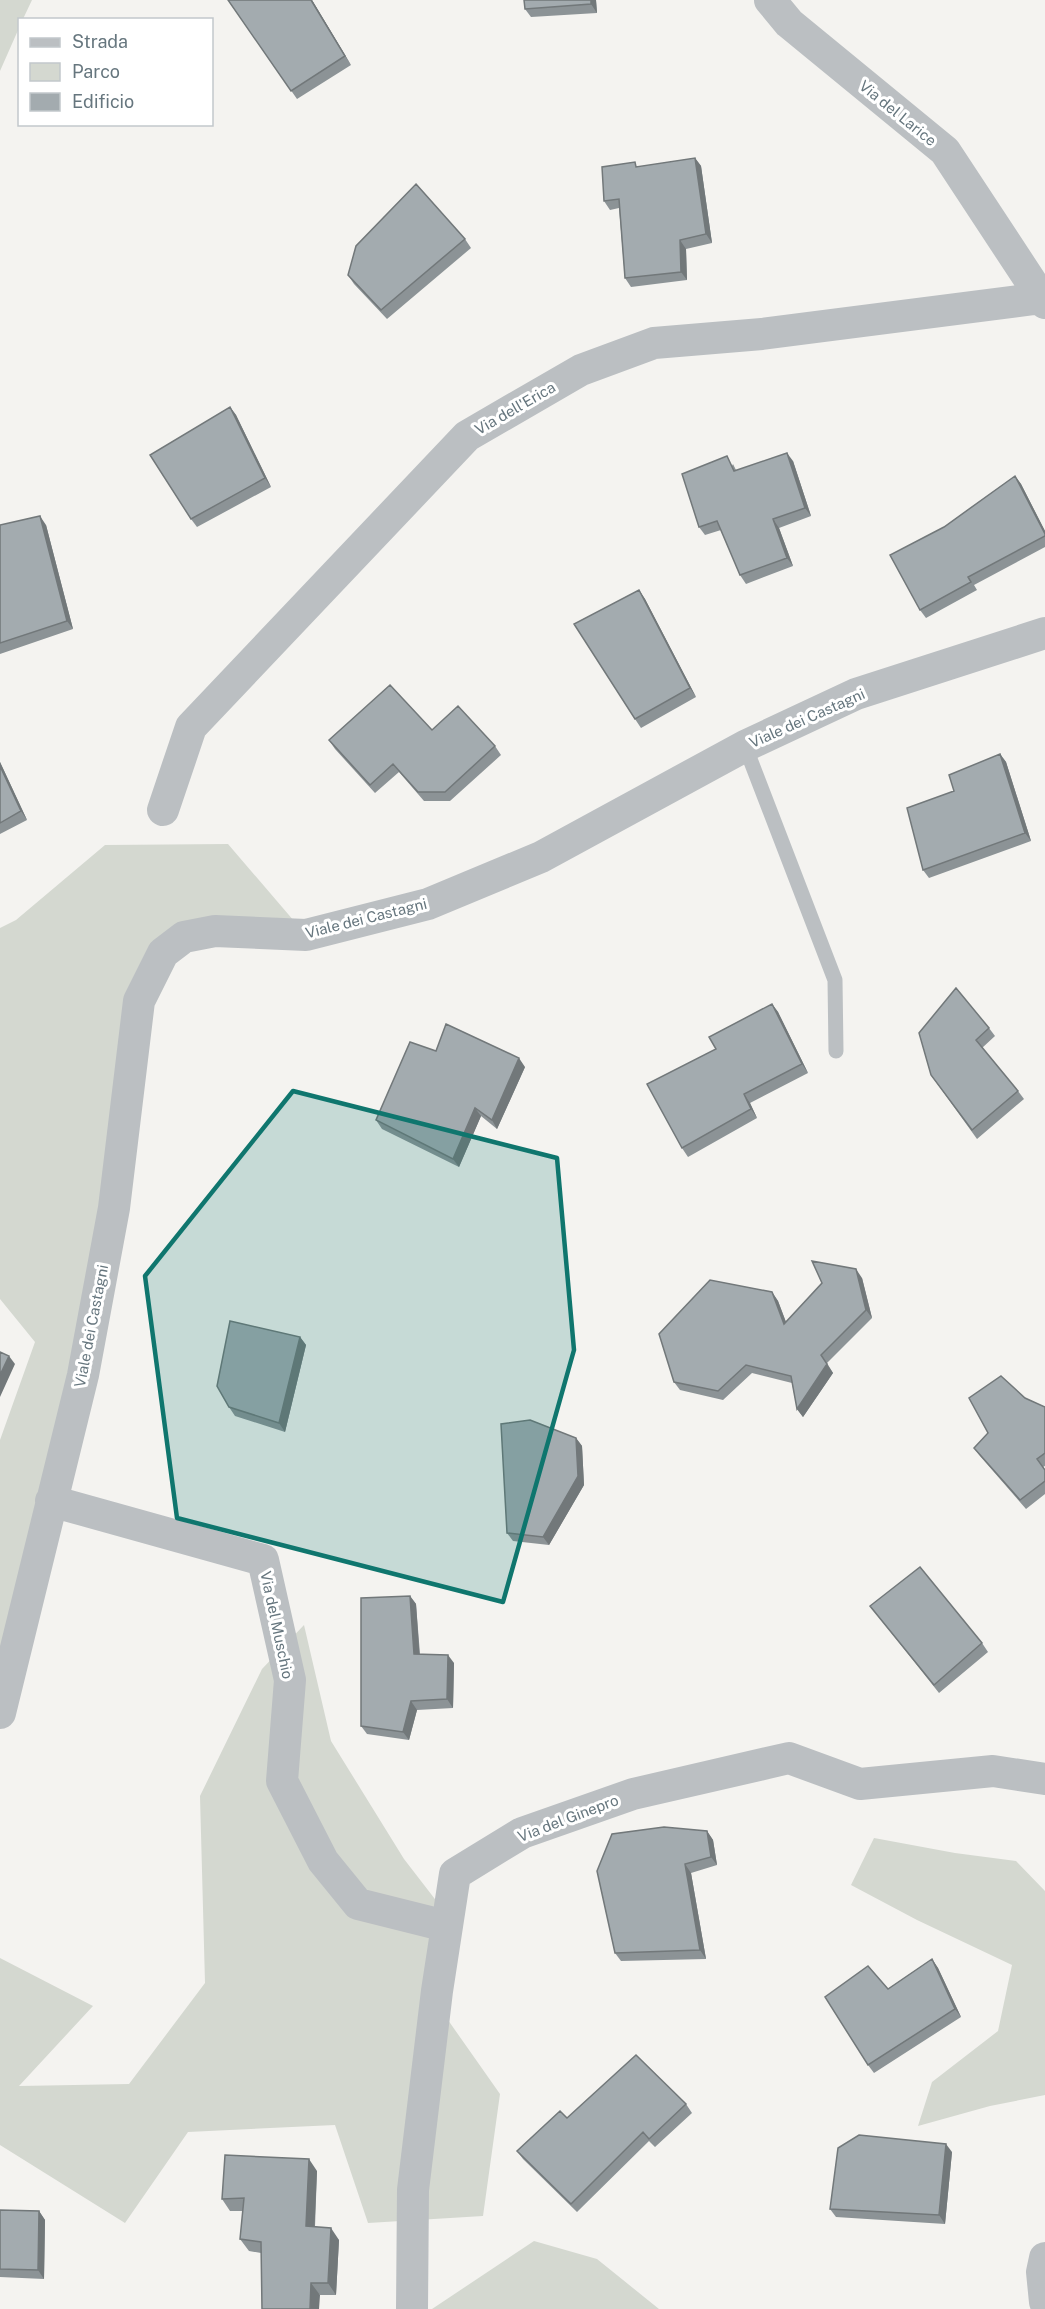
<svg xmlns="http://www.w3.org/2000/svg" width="1045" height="2309" font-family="'Public Sans',sans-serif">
	<rect width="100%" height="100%" fill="#f4f3f0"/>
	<path fill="#d4d8d0" d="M 0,0 L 32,0 L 23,19 L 20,20 L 19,28 L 0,71 Z
		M 228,844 L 306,935 L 163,953 L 114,1208 L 0,1713 L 0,1440 L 35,1342 L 0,1299 L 0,928 L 16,920 L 105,845 Z
		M 304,1625 L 331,1741 L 404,1859 L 448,1916 L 436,2003 L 500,2094 L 483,2216 L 368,2223 L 335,2125 L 188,2132 L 125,2223 L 0,2145 L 0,1958 L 93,2006 L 19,2086 L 129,2084 L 205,1983 L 200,1796 L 262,1669 Z
		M 874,1838 L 955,1853 L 1016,1861 L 1045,1891 L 1045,2095 L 990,2106 L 918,2126 L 932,2082 L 998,2031 L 1012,1965 L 917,1920 L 851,1885 Z
		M 534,2241 L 597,2259 L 659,2309 L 432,2309 Z"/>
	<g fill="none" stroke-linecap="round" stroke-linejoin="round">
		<path stroke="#bbbfc2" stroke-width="15" d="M 745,746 L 835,980 L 836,1051"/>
		<path stroke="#bbbfc2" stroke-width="32" d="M 770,0 L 789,23 L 945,151 L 1045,303
			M 163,810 L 191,727 L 467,436 L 581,370 L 654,343 L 762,334 L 1042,298
			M 51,1501 L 263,1560 L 290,1680 L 282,1781 L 323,1861 L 358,1904 L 446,1926
			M 0,1713 L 83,1375 L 114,1208 L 139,1001 L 163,953 L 184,937 L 215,931 L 306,935 L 428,904 L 541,857 L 745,746 L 856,694 L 1045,633
			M 1045,2258 L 1042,2272 L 1045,2302
			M 412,2309 L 413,2190 L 437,1991 L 455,1874 L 522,1833 L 633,1794 L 789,1758 L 860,1784 L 993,1771 L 1045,1779"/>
	</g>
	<path fill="#8c9396" d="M 228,0 L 312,0 L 351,65 L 297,99 Z
		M 596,0 L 597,13 L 531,17 L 525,9 Z
		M 695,158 L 701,166 L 712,243 L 686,249 L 687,280 L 631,287 L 625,278 L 619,208 L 610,210 L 604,201 Z
		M 465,239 L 471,248 L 387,319 L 354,284 L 348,275 Z
		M 230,407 L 236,415 L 271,487 L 197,527 L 191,519 Z
		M 793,461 L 811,516 L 779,528 L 793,566 L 746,584 L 740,575 L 721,530 L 705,535 L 699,527 L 733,464 L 736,470 Z
		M 1015,476 L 1021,484 L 1045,531 L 1045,547 L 974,585 L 977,590 L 926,618 L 920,610 L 944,527 Z
		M 0,525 L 46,525 L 73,629 L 0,654 Z
		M 639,590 L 645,599 L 696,697 L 641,728 L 635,719 Z
		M 432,730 L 495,746 L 501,755 L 450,801 L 424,801 L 399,772 L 375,793 L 335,749 L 329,740 Z
		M 1000,754 L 1006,762 L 1031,841 L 929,878 L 923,870 L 954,791 Z
		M 0,762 L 27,820 L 0,834 Z
		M 772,1004 L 778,1012 L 808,1073 L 750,1103 L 757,1118 L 688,1157 L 682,1148 L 716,1049 Z
		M 989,1028 L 995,1036 L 982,1048 L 1018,1091 L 1024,1099 L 977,1139 L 931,1075 Z
		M 436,1051 L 525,1067 L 497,1129 L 481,1116 L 459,1167 L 382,1129 L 376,1120 Z
		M 862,1278 L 872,1318 L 827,1363 L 833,1373 L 803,1417 L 797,1409 L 792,1383 L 752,1373 L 723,1400 L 680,1390 L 674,1382 L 772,1292 L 778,1301 L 786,1322 Z
		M 300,1337 L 306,1345 L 285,1432 L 235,1416 L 229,1407 Z
		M 1025,1398 L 1045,1407 L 1045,1466 L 1043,1467 L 1045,1470 L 1045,1494 L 1026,1509 L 980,1456 L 974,1448 Z
		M 576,1438 L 582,1446 L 584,1485 L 549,1545 L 513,1541 L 507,1533 Z
		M 410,1596 L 416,1604 L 420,1654 L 454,1663 L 453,1708 L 417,1710 L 409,1740 L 367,1734 L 361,1726 Z
		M 870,1606 L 982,1643 L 988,1652 L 939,1693 Z
		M 707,1831 L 713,1840 L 717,1865 L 691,1873 L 706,1959 L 621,1961 L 615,1953 Z
		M 932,1959 L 938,1968 L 961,2017 L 874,2073 L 868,2065 L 888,1989 Z
		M 686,2104 L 692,2113 L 655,2147 L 649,2141 L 577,2212 L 523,2159 L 517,2151 L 567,2118 Z
		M 952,2152 L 945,2224 L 836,2217 L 830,2209 Z
		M 317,2171 L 315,2227 L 339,2240 L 336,2295 L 320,2295 L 261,2253 L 249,2251 L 240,2239 L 243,2211 L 230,2211 L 222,2199 Z
		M 0,2210 L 39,2211 L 45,2220 L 44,2279 L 0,2277 Z"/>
	<path fill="#72787a" d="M 311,0 L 312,0 L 351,65 L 345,56 Z
		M 591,0 L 596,0 L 597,13 L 591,4 Z
		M 695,158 L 701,166 L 712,243 L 706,234 Z
		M 680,240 L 686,249 L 687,280 L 681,272 Z
		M 230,407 L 236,415 L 271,487 L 265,478 Z
		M 787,453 L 793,461 L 811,516 L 805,508 Z
		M 1015,476 L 1021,484 L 1045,531 L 1045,534 Z
		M 40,516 L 46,525 L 73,629 L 67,621 Z
		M 773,519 L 779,528 L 793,566 L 787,558 Z
		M 639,590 L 645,599 L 696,697 L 690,688 Z
		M 1000,754 L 1006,762 L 1031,841 L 1025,833 Z
		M 0,762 L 27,820 L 21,811 L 0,766 Z
		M 772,1004 L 778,1012 L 808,1073 L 802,1064 Z
		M 519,1058 L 525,1067 L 497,1129 L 492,1120 Z
		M 744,1094 L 750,1103 L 757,1118 L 751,1109 Z
		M 475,1108 L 481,1116 L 459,1167 L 453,1159 Z
		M 856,1269 L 862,1278 L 872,1318 L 866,1310 Z
		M 772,1292 L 778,1301 L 790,1333 L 784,1324 Z
		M 300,1337 L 306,1345 L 285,1432 L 279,1423 Z
		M 821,1355 L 833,1373 L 803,1417 L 797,1409 Z
		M 9,1356 L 15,1364 L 0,1397 L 0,1375 Z
		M 576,1438 L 582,1446 L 584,1485 L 549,1545 L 543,1537 Z
		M 410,1596 L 416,1604 L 420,1662 L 414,1654 Z
		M 448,1655 L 454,1663 L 453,1708 L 447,1699 Z
		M 411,1701 L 417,1710 L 409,1740 L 403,1732 Z
		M 707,1831 L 713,1840 L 717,1865 L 711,1857 Z
		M 685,1864 L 691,1873 L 706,1959 L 700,1950 Z
		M 932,1959 L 938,1968 L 961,2017 L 955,2009 Z
		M 946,2144 L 952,2152 L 945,2224 L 939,2215 Z
		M 309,2159 L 317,2171 L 314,2238 L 306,2226 Z
		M 39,2211 L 45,2220 L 44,2279 L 38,2270 Z
		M 331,2228 L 339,2240 L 336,2295 L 328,2283 Z
		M 311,2283 L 320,2295 L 319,2309 L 310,2309 Z"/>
	<path fill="#a3abaf" stroke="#72787a" stroke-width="1.5" d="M 228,0 L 311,0 L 345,56 L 291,91 Z
		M 524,0 L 591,0 L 591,4 L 525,9 Z
		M 695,158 L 706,234 L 680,240 L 681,272 L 625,278 L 619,199 L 604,201 L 602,167 L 635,162 L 636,167 Z
		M 416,184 L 465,239 L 381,310 L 348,275 L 356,246 Z
		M 230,407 L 265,478 L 191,519 L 150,455 Z
		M 787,453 L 805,508 L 773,519 L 787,558 L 740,575 L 717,521 L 699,527 L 682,474 L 727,456 L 734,471 Z
		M 1015,476 L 1045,534 L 1045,536 L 968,577 L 971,582 L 920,610 L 890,555 L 944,527 Z
		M 40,516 L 67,621 L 0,643 L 0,525 Z
		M 639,590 L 690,688 L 635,719 L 574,624 Z
		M 390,685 L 432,730 L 458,706 L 495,746 L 445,792 L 418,792 L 393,764 L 370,785 L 329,740 Z
		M 1000,754 L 1025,833 L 923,870 L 907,808 L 954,791 L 949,775 Z
		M 0,766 L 21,811 L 0,823 Z
		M 956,988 L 989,1028 L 976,1040 L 1018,1091 L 972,1130 L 931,1075 L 919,1033 Z
		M 772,1004 L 802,1064 L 744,1094 L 751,1109 L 682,1148 L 647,1084 L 716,1049 L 709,1037 Z
		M 446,1024 L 519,1058 L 492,1120 L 475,1108 L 453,1159 L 376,1120 L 410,1042 L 436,1051 Z
		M 812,1261 L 856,1269 L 866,1310 L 821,1355 L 827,1364 L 797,1409 L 791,1376 L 746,1365 L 718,1391 L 674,1382 L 659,1334 L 710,1280 L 772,1292 L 784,1324 L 822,1283 Z
		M 230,1321 L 300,1337 L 279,1423 L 229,1407 L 217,1386 Z
		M 0,1352 L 9,1356 L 0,1375 Z
		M 1001,1376 L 1025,1398 L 1045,1407 L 1045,1453 L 1037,1459 L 1045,1470 L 1045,1481 L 1020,1500 L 974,1448 L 988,1433 L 969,1398 Z
		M 530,1420 L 576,1438 L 578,1476 L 543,1537 L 507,1533 L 501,1424 Z
		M 920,1567 L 982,1643 L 934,1685 L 870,1606 Z
		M 410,1596 L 414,1654 L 448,1655 L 447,1699 L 411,1701 L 403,1732 L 361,1726 L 361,1598 Z
		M 664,1827 L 707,1831 L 711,1857 L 685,1864 L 700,1950 L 615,1953 L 597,1871 L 612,1834 Z
		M 932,1959 L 955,2009 L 868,2065 L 825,1997 L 868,1966 L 888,1989 Z
		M 636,2055 L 686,2104 L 649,2139 L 643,2132 L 571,2204 L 517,2151 L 560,2111 L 567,2118 Z
		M 859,2135 L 946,2144 L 939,2215 L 830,2209 L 838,2148 Z
		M 225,2155 L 309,2159 L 306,2226 L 331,2228 L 328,2283 L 311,2283 L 310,2309 L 262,2309 L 261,2242 L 240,2239 L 244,2198 L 222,2199 Z
		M 0,2210 L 39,2211 L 38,2270 L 0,2269 Z"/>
	<path fill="#0f766e" fill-opacity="0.2" stroke="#0f766e" stroke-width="4.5" stroke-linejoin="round" d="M 293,1091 L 557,1158 L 574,1350 L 503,1602 L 177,1518 L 145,1276 Z"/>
	<g text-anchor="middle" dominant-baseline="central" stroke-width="6" stroke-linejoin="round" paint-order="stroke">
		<g font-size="15" fill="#66767e" stroke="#fff">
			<text transform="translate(898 113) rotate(39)">Via del Larice</text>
			<text transform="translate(515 408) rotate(-30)">Via dell'Erica</text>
			<text transform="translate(807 718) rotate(-24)">Viale dei Castagni</text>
			<text transform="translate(366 918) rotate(-14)">Viale dei Castagni</text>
			<text transform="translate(91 1326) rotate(-79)">Viale dei Castagni</text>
			<text transform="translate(277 1625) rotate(78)">Via del Muschio</text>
			<text transform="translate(568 1818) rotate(-21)">Via del Ginepro</text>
		</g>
	</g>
	<rect x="18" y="18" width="195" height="108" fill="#ffffff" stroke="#c2c8cb" stroke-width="1.5"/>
	<rect x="30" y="38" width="30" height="9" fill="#bbbfc2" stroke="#c2c8cb" stroke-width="1.5"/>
	<text x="72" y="48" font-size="18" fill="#66767e">Strada</text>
	<rect x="30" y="63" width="30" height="18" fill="#d4d8d0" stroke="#c2c8cb" stroke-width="1.5"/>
	<text x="72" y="78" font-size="18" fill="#66767e">Parco</text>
	<rect x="30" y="93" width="30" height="18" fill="#a3abaf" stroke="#c2c8cb" stroke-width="1.5"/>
	<text x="72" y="108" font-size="18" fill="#66767e">Edificio</text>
</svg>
